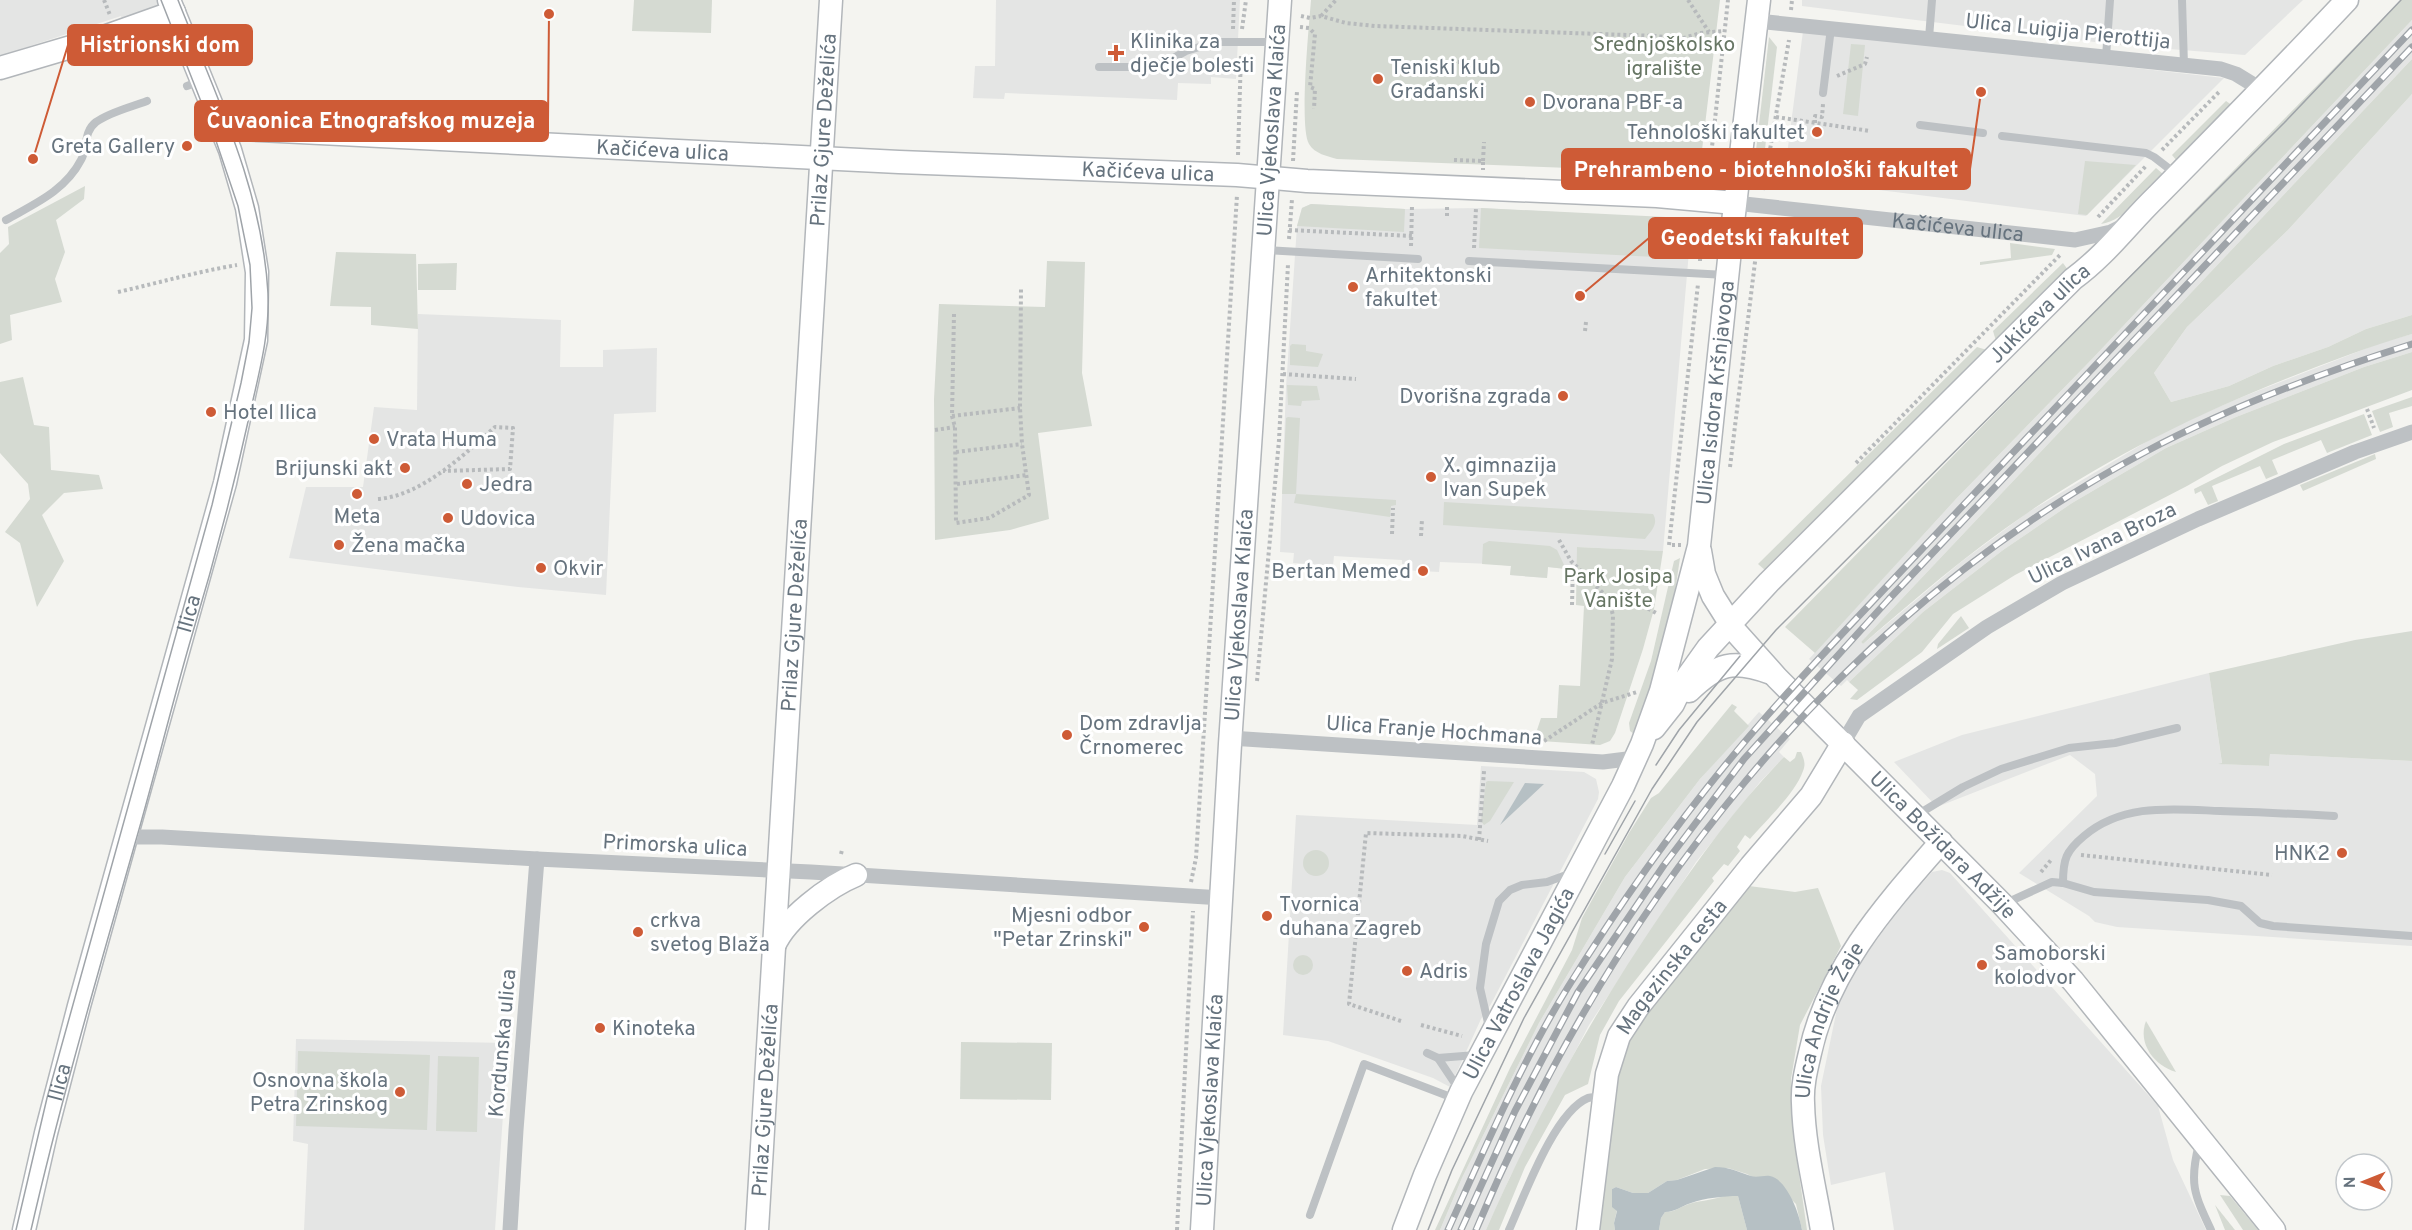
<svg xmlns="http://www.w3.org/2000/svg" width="2412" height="1230" viewBox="0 0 2412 1230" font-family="Overpass,sans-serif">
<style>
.built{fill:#e4e5e4}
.green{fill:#d5dad2}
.water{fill:#b6c0c4}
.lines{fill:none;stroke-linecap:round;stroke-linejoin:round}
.secondary-casing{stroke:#b2b6ba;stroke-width:25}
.path{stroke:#b7babc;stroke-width:4;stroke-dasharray:3 3;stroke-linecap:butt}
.lane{stroke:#bdc1c4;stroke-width:8}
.street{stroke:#bdc1c4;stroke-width:15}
.secondary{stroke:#fff;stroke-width:22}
.tram{stroke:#9fa4a9;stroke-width:1.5}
.rail-casing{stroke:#9fa4a9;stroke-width:7}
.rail{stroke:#fff;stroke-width:4.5;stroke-dasharray:14;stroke-linecap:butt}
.poi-dot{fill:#ce5b36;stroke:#fff;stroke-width:2}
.labels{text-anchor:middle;stroke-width:6;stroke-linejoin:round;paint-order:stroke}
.street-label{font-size:21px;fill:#66737e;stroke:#fff}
.poi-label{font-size:21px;fill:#66737e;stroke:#fff;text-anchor:start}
.park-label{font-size:21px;fill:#677664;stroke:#fff}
.leader{fill:none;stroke:#ce5b36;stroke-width:2}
.callout-dot{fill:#ce5b36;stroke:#fff;stroke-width:2}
.callout{fill:#ce5b36;stroke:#ce5b36;stroke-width:2}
.callout-label{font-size:22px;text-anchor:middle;font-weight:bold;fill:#fff}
</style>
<rect width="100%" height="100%" fill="#f4f4f0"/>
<g class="built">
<polygon points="0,0 158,0 160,7 123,21 121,16 0,56"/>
<polygon points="996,0 1240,0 1236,79 1211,77 1211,84 1178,83 1177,100 1005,93 1004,99 973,98 975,66 995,66"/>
<polygon points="1802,0 2303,0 2245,55 2119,45 1802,6"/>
<polygon points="2412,20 2412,59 1861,642 1863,644 1961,562 2027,513 2166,430 2237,399 2380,343 2412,334 2412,352 2364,367 2236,417 2166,448 2072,503 2003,550 1923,612 1849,682 1847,680 1841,686 1809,659 1956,499 2093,358"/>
<polygon points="1803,31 2224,78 2086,216 1784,178"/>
<polygon points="2412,94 2412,315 2366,329 2328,347 2273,366 2229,386 2171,402 2154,373 2187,327 2288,230"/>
<polygon points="1311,204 1405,209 1481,208 1681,219 1689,228 1690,240 1663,551 1577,547 1577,564 1566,569 1548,567 1547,578 1510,575 1511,566 1492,564 1440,562 1439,572 1402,570 1402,560 1334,556 1333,566 1293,563 1294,553 1280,552 1286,387 1297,226 1302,208"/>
<polygon points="418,314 561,320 560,367 603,367 603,350 657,348 656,412 614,414 606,595 518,587 289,558 306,487 363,487 374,407 417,410"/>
<polygon points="2209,673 2222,764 2269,766 2270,754 2412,761 2412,946 2117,927 2095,922 2089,916 2019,873 2097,796 2095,774 2070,755 1937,807 1894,762 1962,735"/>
<polygon points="1759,712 1790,739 1779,752 1784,757 1760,782 1696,862 1589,1025 1510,1177 1486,1230 1440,1230 1462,1178 1539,1023 1625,877 1700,779"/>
<polygon points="1481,766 1584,772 1596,779 1599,792 1598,799 1491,1004 1481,1019 1450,1087 1433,1078 1328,1041 1283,1035 1296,815 1477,825"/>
<polygon points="1942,870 1950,873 2158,1106 2173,1160 2206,1230 1894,1230 1885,1172 1831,1185 1823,1135 1821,1086 1838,1004 1853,972 1900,908 1932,872"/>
<polygon points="296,1039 508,1043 495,1230 304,1230 308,1144 293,1141"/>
</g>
<g class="green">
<polygon points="634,0 712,0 711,33 632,31"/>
<path d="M1311,0h409l-18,150 -13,18 -16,4 -336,-13c-10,-3 -22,-5 -28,-15 -10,-16 0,-119 2,-144z"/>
<polygon points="2401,0 2412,0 2412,20 2093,358 1956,499 1815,653 1785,627"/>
<polygon points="1769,37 1777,47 1763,166 1759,169 1754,168"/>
<polygon points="1851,44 1865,45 1858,116 1843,114"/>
<path d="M2412,59v35l-124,136 -101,97 -33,46 17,29 58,-16 44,-20 55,-19 38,-18 46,-14v19c-42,12 -83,28 -124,44 -92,37 -180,79 -262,136 -58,39 -111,85 -163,130l-2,-2z"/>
<polygon points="2226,101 2233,106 2177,161 2172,155"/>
<polygon points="2085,161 2136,165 2087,215 2078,214"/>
<path d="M2156,168l7,6c-17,18 -37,46 -62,50z"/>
<polygon points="85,186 84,199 56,220 65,252 55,279 62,302 10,315 12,340 0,344 0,253 9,244 8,227"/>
<polygon points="1311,204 1405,209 1404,232 1297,226 1302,208"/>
<path d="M1481,208l185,9 15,2c13,14 9,28 -6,39l-196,-10z"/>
<polygon points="2010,243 2055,249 2052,255 1980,265 1980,262 2011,258"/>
<polygon points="336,252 416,254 418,329 371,325 371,307 330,306"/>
<polygon points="1047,261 1085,262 1082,373 1092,426 1038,433 1049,519 1010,530 935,540 934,399 939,304 1045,307"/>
<polygon points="457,263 456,290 418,290 418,264"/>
<polygon points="2063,263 2068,270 1996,341 1993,331"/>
<polygon points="1292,344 1306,345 1306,351 1323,354 1318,367 1290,365 1290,346"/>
<polygon points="1977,347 1987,350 1766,571 1758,564"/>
<polygon points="2412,352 2412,390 2273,442 2222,466 2187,486 2015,575 1953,614 1922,652 1857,700 1850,699 1858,690 1849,682 1923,612 2003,550 2072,503 2166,448 2236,417 2364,367"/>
<polygon points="23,377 34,425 49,427 51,470 99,475 103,489 64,493 42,515 64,561 37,607 20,543 5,532 30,499 28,484 0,453 0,382"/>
<polygon points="1287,385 1317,386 1320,400 1302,401 1301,406 1288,405"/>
<polygon points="2412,397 2412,406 2389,413 2393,427 2380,432 2372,411"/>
<polygon points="2364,414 2372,435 2327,453 2321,440 2272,460 2278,474 2266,479 2260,466 2212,486 2218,501 2208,505 2201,491 2195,494 2194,489 2284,444"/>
<polygon points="1288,417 1300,418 1296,494 1396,500 1396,505 1391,506 1390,517 1294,503 1296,494 1282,494 1286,418"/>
<polygon points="2375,454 2376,459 2303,491 2300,485"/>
<path d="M1444,502l209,12c6,10 -2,17 -8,25l-202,-14z"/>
<polygon points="1489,541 1550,546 1557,550 1566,569 1548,567 1547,578 1510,575 1511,566 1482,564 1483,544"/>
<polygon points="1577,547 1663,551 1654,609 1643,649 1615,733 1610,741 1600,745 1526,740 1537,730 1541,718 1557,718 1559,685 1580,686 1584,606 1576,605"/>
<path d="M1680,558c-8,61 -24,119 -46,176l-4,-3 -1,-8 22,-62 23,-100z"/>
<polygon points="1961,616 1969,628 1937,649 1938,644"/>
<polygon points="2412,631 2412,761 2270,754 2269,766 2218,764 2222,763 2209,673 2355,640"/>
<polygon points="1732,704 1737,707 1734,711 1749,726 1700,779 1625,877 1539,1023 1462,1178 1440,1230 1435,1230 1510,1068 1572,950 1582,918 1629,833 1651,798 1659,793"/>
<path d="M1797,752h4c3,7 5,12 2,19 -8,23 -37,49 -53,68l-5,-4 -8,12 3,4 -12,15 -4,-2 -12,14 2,3 -95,120 -19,34 -12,49 -23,11 -40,72 -26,63h-13c49,-112 108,-218 177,-319 37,-54 75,-107 121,-154l6,5 5,-4z"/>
<polygon points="1488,781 1514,782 1490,821 1484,825 1481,821 1486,782"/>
<circle cx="1316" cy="863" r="13"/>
<polygon points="1741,885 1795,892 1818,888 1841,946 1800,1025 1791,1079 1794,1139 1807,1230 1802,1230 1796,1204 1787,1195 1747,1174 1728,1168 1705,1169 1677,1180 1667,1181 1648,1193 1633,1193 1616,1187 1612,1189 1612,1206 1617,1210 1614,1223 1615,1230 1598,1230 1620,1056 1635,1025"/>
<circle cx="1303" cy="965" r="10"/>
<path d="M2146,1021l30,51c-21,-6 -39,-28 -30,-51z"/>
<polygon points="961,1042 1052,1043 1051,1100 960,1099"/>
<polygon points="298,1051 430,1055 427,1130 296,1126"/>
<polygon points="438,1056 479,1057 477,1132 436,1131"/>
<polygon points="2220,1195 2230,1196 2258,1230 2243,1230"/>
<path d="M1724,1196h14l9,34h-88l2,-12 4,-6c8,0 12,-3 19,-6 13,-6 27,-5 40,-10z"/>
<polygon points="2215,1205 2235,1230 2225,1230"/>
</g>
<g class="water">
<polygon points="1525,783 1544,784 1500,825"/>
<path d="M1715,1167c14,0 24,5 36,9 6,2 13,-1 19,0 17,3 30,39 32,54h-55l-9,-34c-14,0 -33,2 -47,7 -10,3 -16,9 -26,9l-4,6 -2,12h-44l-1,-7 3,-12 -5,-4v-18l4,-2 17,6h15l19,-12 10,-1z"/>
</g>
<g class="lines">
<defs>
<g id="secondary">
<polyline points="0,68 98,39 174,12"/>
<path id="s2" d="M221,128l678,34 338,13 70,6 350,15 78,7"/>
<path id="s3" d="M1700,551l4,23 9,22 22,35 42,47 226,227 70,76 201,249"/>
<path d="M1689,691c29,-28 44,-32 82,-18"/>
<path id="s4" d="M1654,728l19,-24 10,-21 25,-35 61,-66 304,-303c34,-25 54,-54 84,-83 64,-65 128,-130 190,-196"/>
<path d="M774,946c12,-28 55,-60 82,-71"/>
<path id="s5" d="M24,1230l22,-97 33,-127 146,-523 31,-143 1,-68 -10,-64 -17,-58 -61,-150"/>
<path id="s6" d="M757,1230l74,-1230"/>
<path id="s7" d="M1202,1230l28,-486 50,-744"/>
<path id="s8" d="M1404,1230l21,-55 36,-83 162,-306 19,-42 19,-53 38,-145 33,-315 27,-231"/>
<path id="s9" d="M1588,1230l19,-156 12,-38 19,-29 113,-141 60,-70 32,-53"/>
<path id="s10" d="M1822,1230c-7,-42 -18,-84 -19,-127 -1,-17 3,-33 7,-50 18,-84 76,-148 131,-211"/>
</g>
</defs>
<use href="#secondary" class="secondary-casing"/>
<g class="path">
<polyline points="104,0 110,15"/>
<polyline points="1688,0 1709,32"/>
<polyline points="1791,10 1792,0"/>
<polyline points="1301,16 1310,18 1321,16 1346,23 1375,26 1656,36 1680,39 1701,33 1724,31"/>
<polyline points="1321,16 1336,0"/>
<polyline points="1300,27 1309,28 1315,34 1310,87 1315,89 1314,109"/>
<polyline points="1233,29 1234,0"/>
<polyline points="1242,29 1246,0"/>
<polyline points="1458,62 1467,62"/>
<polyline points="1837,76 1865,64 1867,57"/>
<polyline points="1776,117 1870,131"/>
<polyline points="1815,123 1815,116 1822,117 1823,104"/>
<polyline points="2162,150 2219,92"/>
<polyline points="1238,155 1241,54"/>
<polyline points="1454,160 1483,161 1483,170"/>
<polyline points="1293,161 1297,91"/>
<polyline points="1483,161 1484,142"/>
<polyline points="1706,181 1711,156 1728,0"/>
<polyline points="1763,190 1789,40"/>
<polyline points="1447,216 1447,206"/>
<polyline points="2098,217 2146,166"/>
<polyline points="1759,227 1841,239"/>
<polyline points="1289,230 1412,236"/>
<polyline points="1289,239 1292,199"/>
<polyline points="1411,246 1412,206"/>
<polyline points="1474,248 1476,208"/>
<polyline points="1700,261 1702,218"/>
<path d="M118,292c40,-9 78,-20 119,-27"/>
<polyline points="954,314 952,416 955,427 956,523 989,518 1029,495 1022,444 1020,408 1021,288"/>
<polyline points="1585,331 1586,322"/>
<polyline points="1283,374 1356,379"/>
<polyline points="2367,409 2374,428"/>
<polyline points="952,416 1020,408"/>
<polyline points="935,430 955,427"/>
<polyline points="956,452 1022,444"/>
<polyline points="1856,463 2061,254"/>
<polyline points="1730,467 1760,221"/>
<polyline points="957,484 1027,475"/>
<path d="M378,499c43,-3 86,-44 117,-72l18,1 -3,41 -67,2"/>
<polyline points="1392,534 1393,508"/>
<polyline points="1421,536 1422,519"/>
<polyline points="1559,540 1571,561 1608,598 1613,615 1612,659 1592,745"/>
<polyline points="1681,545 1669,545 1698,284"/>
<polyline points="1608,598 1634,601 1658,614"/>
<polyline points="1572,605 1573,564"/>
<polyline points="1257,681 1279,440 1288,264"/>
<polyline points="1544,741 1602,703 1637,692"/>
<polyline points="1479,840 1484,771"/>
<polyline points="841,854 842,850"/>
<polyline points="2081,855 2272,875"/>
<polyline points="2041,872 2051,860"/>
<polyline points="1191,882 1196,858 1237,195"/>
<polyline points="1401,1021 1349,1004 1366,833 1462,836 1488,841"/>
<polyline points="1421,1025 1462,1036"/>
<polyline points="1177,1230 1193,911"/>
</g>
<g class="lane">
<polyline points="2182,0 2184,65"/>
<polyline points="1929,38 1932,0"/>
<polyline points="2106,57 2110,0"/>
<polyline points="1099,67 1150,67 1168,61 1186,51 1216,42 1276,42"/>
<polyline points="187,86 200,81"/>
<polyline points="1823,93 1831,28"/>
<polyline points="1920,125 1983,133"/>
<polyline points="2002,136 2146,153 2154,157 2176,174"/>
<path d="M6,220c28,-16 59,-29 75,-60 7,-12 2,-28 15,-38 14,-10 35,-15 51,-21"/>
<polyline points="1265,250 1418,259"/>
<polyline points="1469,261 1726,275"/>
<polyline points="1917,815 1963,787 2001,769 2069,748 2115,743 2177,728"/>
<path d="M2063,883c0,-24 3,-32 21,-47 39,-33 88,-27 136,-25 38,1 76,3 114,5"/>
<polyline points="2004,904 2052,882 2063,883 2094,892 2208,900 2241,906 2260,923 2273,926 2412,936"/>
<polyline points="1489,1027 1480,988 1486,944 1499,901 1510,890 1522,885 1547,882 1569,874"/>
<polyline points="1427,1053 1438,1058"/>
<polyline points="1458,1088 1438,1058 1476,1055"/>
<path d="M2199,1144c-10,39 -5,50 12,86"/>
<polyline points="1310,1215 1364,1064 1456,1099"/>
<path d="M1509,1230c15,-33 45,-118 79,-132 4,-1 10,-1 14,-2"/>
</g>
<g class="street">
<polyline points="1757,21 2221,69 2236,74 2262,90"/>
<path id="s1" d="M1735,203l340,37 36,-8 14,-7"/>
<polyline points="1230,738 1603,762 1635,758"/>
<polyline points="1843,743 1859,716 1987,627 2062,583 2198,519 2355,452 2412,432"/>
<polyline points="127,837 162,837 537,859 811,872 1222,898"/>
<polyline points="510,1230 516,1130 537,859"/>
</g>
<use href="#secondary" class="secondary"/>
<g class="tram">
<polyline points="1656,765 1679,730 1740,656"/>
<polyline points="1605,854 1635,801"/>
<polyline points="16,1230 47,1098 212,505 241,383 249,342 252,308 250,265 238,206 213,132 161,0"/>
<path d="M31,1230c30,-131 68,-260 105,-390 19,-66 35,-132 54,-198 23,-76 43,-152 60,-229 9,-40 20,-80 18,-120 -6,-105 -52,-197 -90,-293"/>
<polyline points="1428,1230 1452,1170 1524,1018 1652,789 1697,722 1776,630 2284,123 2401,0"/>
</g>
<defs>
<g id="rail">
<path d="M1448,1230c37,-82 73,-167 120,-243 59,-95 125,-187 198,-270 29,-33 59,-65 89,-97l557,-590"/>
<polyline points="1461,1230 1515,1111 1578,992 1664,865 1744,759 1889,599 2412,47"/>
<path d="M1476,1230c134,-320 358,-613 669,-778 85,-45 175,-79 267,-108"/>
</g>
</defs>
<use href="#rail" class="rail-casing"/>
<use href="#rail" class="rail"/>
</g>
<g class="poi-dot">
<path d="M1113 44h6v6h6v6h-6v6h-6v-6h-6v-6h6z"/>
<circle cx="1378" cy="79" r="6"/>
<circle cx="1530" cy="102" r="6"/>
<circle cx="1817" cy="132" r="6"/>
<circle cx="187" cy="146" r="6"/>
<circle cx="1353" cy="287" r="6"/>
<circle cx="1563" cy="396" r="6"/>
<circle cx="211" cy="412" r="6"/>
<circle cx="374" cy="439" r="6"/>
<circle cx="405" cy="468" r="6"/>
<circle cx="1431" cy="477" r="6"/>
<circle cx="467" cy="484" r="6"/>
<circle cx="357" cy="494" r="6"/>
<circle cx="448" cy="518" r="6"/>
<circle cx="339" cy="545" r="6"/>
<circle cx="541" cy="568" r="6"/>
<circle cx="1423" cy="571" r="6"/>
<circle cx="1067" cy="735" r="6"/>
<circle cx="2342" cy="853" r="6"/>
<circle cx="1267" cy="916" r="6"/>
<circle cx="1144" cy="927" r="6"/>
<circle cx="638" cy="932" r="6"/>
<circle cx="1982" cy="965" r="6"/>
<circle cx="1407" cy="971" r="6"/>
<circle cx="600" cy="1028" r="6"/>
<circle cx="400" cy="1092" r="6"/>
</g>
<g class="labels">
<g class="street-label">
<text transform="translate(2068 31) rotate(6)" y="7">Ulica Luigija Pierottija</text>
<text dy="7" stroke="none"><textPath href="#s6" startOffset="1102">Prilaz Gjure Deželića</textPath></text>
<text dy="7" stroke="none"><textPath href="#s7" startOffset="1102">Ulica Vjekoslava Klaića</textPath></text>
<text dy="7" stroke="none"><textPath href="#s2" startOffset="442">Kačićeva ulica</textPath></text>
<text dy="7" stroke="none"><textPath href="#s2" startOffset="928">Kačićeva ulica</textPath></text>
<text dy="7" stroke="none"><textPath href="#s1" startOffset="224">Kačićeva ulica</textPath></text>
<text dy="7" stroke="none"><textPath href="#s4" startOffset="568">Jukićeva ulica</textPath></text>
<text dy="7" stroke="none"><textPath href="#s8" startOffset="902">Ulica Isidora Kršnjavoga</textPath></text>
<text transform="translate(2102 543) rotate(-26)" y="7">Ulica Ivana Broza</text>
<text dy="7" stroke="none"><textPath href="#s5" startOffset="638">Ilica</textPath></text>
<text dy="7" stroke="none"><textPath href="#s6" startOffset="616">Prilaz Gjure Deželića</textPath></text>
<text dy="7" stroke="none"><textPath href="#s7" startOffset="616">Ulica Vjekoslava Klaića</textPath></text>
<text transform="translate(1434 730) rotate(4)" y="7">Ulica Franje Hochmana</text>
<text transform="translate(675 845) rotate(3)" y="7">Primorska ulica</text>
<text dy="7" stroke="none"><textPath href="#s3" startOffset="387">Ulica Božidara Adžije</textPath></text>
<text dy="7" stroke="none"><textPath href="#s9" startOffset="284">Magazinska cesta</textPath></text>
<text dy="7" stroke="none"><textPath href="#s8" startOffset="272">Ulica Vatroslava Jagića</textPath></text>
<text dy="7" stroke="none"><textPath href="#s10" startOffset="216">Ulica Andrije Žaje</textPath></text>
<text transform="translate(502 1043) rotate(-85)" y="7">Kordunska ulica</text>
<text dy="7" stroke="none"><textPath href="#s5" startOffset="152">Ilica</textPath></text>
<text dy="7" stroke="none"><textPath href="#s6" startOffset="130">Prilaz Gjure Deželića</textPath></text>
<text dy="7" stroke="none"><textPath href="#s7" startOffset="130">Ulica Vjekoslava Klaića</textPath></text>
</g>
<g class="poi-label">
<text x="1130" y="48">Klinika za<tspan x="1130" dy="24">dječje bolesti</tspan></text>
<text x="1390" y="74">Teniski klub<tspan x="1390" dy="24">Građanski</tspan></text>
<text x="1542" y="109">Dvorana PBF-a</text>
<text x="1805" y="139" text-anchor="end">Tehnološki fakultet</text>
<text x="175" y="153" text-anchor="end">Greta Gallery</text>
<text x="1365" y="282">Arhitektonski<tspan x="1365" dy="24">fakultet</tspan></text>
<text x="1551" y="403" text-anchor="end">Dvorišna zgrada</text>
<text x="223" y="419">Hotel Ilica</text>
<text x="386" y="446">Vrata Huma</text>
<text x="1443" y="472">X. gimnazija<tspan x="1443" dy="24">Ivan Supek</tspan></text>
<text x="393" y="475" text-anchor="end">Brijunski akt</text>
<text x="479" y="491">Jedra</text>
<text x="357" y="523" text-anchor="middle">Meta</text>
<text x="460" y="525">Udovica</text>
<text x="351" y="552">Žena mačka</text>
<text x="553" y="575">Okvir</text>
<text x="1411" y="578" text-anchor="end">Bertan Memed</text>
<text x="1079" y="730">Dom zdravlja<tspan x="1079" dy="24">Črnomerec</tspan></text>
<text x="2330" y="860" text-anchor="end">HNK2</text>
<text x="1279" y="911">Tvornica<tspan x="1279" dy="24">duhana Zagreb</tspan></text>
<text x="1132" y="922" text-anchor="end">Mjesni odbor<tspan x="1132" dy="24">"Petar Zrinski"</tspan></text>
<text x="650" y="927">crkva<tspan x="650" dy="24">svetog Blaža</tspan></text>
<text x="1994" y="960">Samoborski<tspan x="1994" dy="24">kolodvor</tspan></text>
<text x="1419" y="978">Adris</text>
<text x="612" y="1035">Kinoteka</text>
<text x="388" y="1087" text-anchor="end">Osnovna škola<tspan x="388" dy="24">Petra Zrinskog</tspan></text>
</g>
<g class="park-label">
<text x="1664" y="51">Srednjoškolsko<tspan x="1664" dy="24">igralište</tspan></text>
<text x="1618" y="583">Park Josipa<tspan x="1618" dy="24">Vanište</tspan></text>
</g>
</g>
<path class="leader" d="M33 159L68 45M549 14L548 121M1981 92L1970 169M1580 296L1649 238"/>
<g class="callout-dot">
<circle cx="33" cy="159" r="6"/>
<circle cx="549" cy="14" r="6"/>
<circle cx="1981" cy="92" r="6"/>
<circle cx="1580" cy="296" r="6"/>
</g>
<g class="callout">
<rect x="68" y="25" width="184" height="40" rx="6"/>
<rect x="195" y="101" width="353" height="40" rx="6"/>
<rect x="1562" y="149" width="408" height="40" rx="6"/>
<rect x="1649" y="218" width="213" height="40" rx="6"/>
</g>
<g class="callout-label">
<text x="160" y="52">Histrionski dom</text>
<text x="371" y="128">Čuvaonica Etnografskog muzeja</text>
<text x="1766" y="177">Prehrambeno - biotehnološki fakultet</text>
<text x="1755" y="245">Geodetski fakultet</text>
</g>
<g transform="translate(2364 1182) rotate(269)"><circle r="28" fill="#ffffff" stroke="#c2c7cb" stroke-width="1.5"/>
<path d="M0-4.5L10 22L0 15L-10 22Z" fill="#ce5b36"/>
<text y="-9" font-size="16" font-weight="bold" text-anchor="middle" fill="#66737e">N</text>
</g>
</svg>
